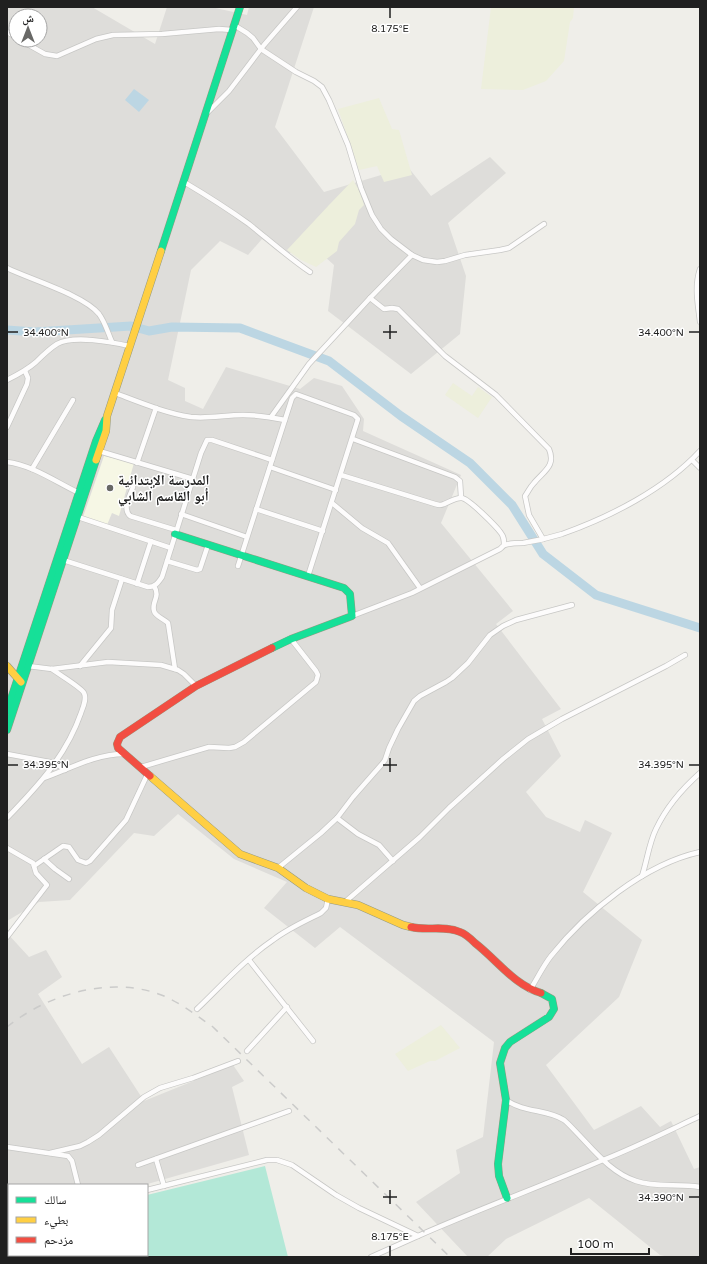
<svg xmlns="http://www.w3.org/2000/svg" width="707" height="1264" viewBox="0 0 707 1264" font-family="'Varela Round','Noto Naskh Arabic',sans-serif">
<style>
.residential{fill:#deddda;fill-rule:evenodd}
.education{fill:#f6f7e5}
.farmland{fill:#edefdc}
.pitch{fill:#b3e8d7}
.water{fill:#bcd6e3}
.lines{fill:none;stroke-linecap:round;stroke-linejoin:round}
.river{stroke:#bcd6e3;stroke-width:9}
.street-casing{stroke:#c7c7c5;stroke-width:6}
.fast-casing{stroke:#959a80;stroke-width:8}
.slow-casing{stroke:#959a80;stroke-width:8}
.jam-casing{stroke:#959a80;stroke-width:8}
.street{stroke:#fdfcfc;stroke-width:4.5}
.fast{stroke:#16e098;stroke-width:7}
.slow{stroke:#ffcf43;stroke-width:7}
.jam{stroke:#f24e42;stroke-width:7}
.rail{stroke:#cbcbca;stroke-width:1.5;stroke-dasharray:8 8;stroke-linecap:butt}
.ticks{fill:none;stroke:#202020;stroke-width:1.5}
.poi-dot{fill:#686866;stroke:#fff;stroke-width:1.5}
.labels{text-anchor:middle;stroke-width:3;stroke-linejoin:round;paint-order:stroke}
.poi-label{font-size:14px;font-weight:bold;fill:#202020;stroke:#fff;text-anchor:start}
.ticks-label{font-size:10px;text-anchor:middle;fill:#202020;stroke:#fff;stroke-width:3;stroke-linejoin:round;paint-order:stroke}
</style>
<rect width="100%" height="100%" fill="#efeee9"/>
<g class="residential">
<path d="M7,7h85l63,37 12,-37h44l36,8 2,-8h65l-39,120 49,65 84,-25 23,29 59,-39 16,16 -58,50 18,53 -6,58 -49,40 -83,-63 6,-46 -29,-26 -17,16 -26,-16 -14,16 -28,-14 -29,29 -23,110 17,8v13l18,8 23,-42 74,22 14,-11 28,8 22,33 -1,12 98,44 -20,48 72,88 -17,13 65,85 -19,10 19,37 -35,36 20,25 34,15 5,-12 27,13 -29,59 59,48 -23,57 -73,68 48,65 47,-24 19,21 11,-6 23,48 6,-2v90h-31l-9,-2 -71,-57 -83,41 -19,18h-19l-52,-55 44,-29 -4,-23 27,-13 11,-95 -154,-115 -25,21 -51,-40 23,-26 -53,-23 -56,-45 -24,22 -20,-3 -64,67 -31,2 -32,19zM16,16h24v24h-24z"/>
<polygon points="7,933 29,957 46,950 62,977 38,994 82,1064 109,1047 144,1101 233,1065 244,1081 232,1087 249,1155 144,1185 9,1185 9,1221 7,1222"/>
</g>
<g class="education">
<polygon points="104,456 134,463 119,516 112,513 107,525 83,517"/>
<polygon points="9,1227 9,1255 92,1255 93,1257 7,1257 7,1228"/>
</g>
<g class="farmland">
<polygon points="491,7 574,7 573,18 570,22 564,61 546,81 523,90 481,89"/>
<polygon points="379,98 392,129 399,130 412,175 384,182 377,166 359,170 338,109"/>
<polygon points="353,180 360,192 364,205 359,210 355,224 339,242 337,251 316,267 301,260 287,250 329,205"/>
<polygon points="453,383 472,396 478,387 492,397 478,418 445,395"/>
<polygon points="441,1025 460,1048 435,1061 430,1061 408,1071 395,1054"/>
</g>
<polygon class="pitch" points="265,1166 288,1257 119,1257 119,1255 147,1255 147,1195"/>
<polygon class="water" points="134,89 149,100 139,112 125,100"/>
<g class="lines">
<polyline class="river" points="7,330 35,332 131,326 149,331 172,327 240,328 329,361 401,416 470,463 512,505 543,554 596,595 700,628"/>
<defs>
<g id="street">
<polyline points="234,25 247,33 253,38 261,49 296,72 314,81 322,87 329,100 348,145 361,188 372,215 381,229 391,239 412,255 423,260 437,262 445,261 465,255 500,250 509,248 544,224"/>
<polyline points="7,32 16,37"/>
<polyline points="20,40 45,54 57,56 96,39 113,35 162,34 219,29 232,30"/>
<polyline points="208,112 229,91 264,45 297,7"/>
<path d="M184,182c22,13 44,27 65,42 20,16 39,33 61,48"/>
<path d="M412,255l-42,43 14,11 8,-1 6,1 47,47 51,39 53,54c7,17 -5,22 -15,34 -4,4 -6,9 -9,13l4,19 14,24"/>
<path d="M7,268c22,11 77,27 92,46 6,8 9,19 13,28"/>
<path d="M700,269c-6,18 -2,35 0,53"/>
<path d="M7,380c10,-5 20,-10 29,-18 6,-6 13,-13 21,-18 16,-9 55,-2 72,2"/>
<path d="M115,393c24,9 50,20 76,24 17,2 34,-2 52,-2 14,0 28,2 42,5"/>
<polyline points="271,417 309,364 370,298"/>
<polyline points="7,427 27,384 28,378 25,371"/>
<polyline points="353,439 455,477 460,481 461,497"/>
<polyline points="99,451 193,479"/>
<polyline points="692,460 700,468"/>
<path d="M7,462c25,3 49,20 72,31"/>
<polyline points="137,463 156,408"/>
<polyline points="270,467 336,490"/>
<polyline points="32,469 73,400"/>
<path d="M341,475l94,29c3,1 7,1 9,0 6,-2 12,-7 18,-6 7,1 34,28 39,35 3,4 3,7 3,12"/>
<path d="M133,487c-3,9 -11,21 -3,29l46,14"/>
<polyline points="332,503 362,528 388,543 420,588"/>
<polyline points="256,509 323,531"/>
<polyline points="181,514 247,537"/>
<polyline points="78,517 171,548"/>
<path d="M63,560l85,27c7,0 10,-4 14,-10l39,-124 6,-13h5l60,20"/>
<polyline points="167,561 197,570 200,569 208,545"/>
<polyline points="238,566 292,398 296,394 354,415 358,419 308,576"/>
<polyline points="137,584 151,541"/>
<path d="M154,586c7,11 -3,16 0,25 1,5 10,8 14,12l7,46"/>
<path d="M352,616l60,-23 88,-44c1,-1 4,-4 5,-4 5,-2 13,-2 18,-2 13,-2 26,-5 39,-9 48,-17 103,-45 138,-83"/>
<polyline points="28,666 52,669 108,662 161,665 178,670 184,674 196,686"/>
<polyline points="80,666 111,628 112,610 122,579"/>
<polyline points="7,754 55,763 65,770"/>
<polyline points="141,767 209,747 229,748 235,747 244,742 316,682 318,675 316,671 291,639"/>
<path d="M44,778c25,-9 52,-24 80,-24"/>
<path d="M7,818c31,-32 59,-62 74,-105 2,-6 6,-14 3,-20 -3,-6 -26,-19 -32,-24"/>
<polyline points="337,818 358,834 379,845 393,861"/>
<polyline points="7,848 33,863 36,873 47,885 7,937"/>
<polyline points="44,859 55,869 69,879"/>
<polyline points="34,866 63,846 69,847 78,860 86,863 90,861 126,820 148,773"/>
<polyline points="278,868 321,833 337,818 353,797 382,764 385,760 389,748 398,729 414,701 420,696 446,682 452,678 468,663 490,635 503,626 516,620 572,605"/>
<path d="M642,876c5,-15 7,-33 14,-47 10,-21 27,-41 44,-56"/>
<polyline points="345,902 420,837 449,808 503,759 528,739 562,719 666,666 685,655"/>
<polyline points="249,960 313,1041"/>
<path d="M530,990c7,-11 13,-24 21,-34 35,-44 94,-92 149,-104"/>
<path d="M197,1009c25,-24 48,-50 76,-69 14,-11 32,-19 48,-27l5,-5 2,-9"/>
<polyline points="247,1051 287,1007"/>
<path d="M506,1100c19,13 41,9 58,20 5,4 10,10 15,15 17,18 33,38 57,46 20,7 43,2 64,6"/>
<polyline points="7,1147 68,1156 72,1161 78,1185"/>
<polyline points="50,1153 80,1146 88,1142 99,1135 144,1097 160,1088 193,1078 238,1061"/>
<polyline points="156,1159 164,1186"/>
<polyline points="138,1165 289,1111"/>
<path d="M147,1190l120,-30h10l15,5 44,30 23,13 59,28c61,-27 124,-50 185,-76 33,-13 65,-29 97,-44"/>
<polyline points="7,1225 9,1225"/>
<polyline points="371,1257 418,1236"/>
</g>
<g id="fast">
<polyline points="161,251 240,7"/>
<polyline points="175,534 344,588 350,594 352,616 291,639 272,648"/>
<polyline points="7,711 96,441 105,420"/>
<polyline points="7,730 96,460"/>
<polyline points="507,1198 499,1176 498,1164 506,1100 500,1063 505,1048 510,1042 549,1017 554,1009 552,999 541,993"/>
</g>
<g id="slow">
<polyline points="96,460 106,431 107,416 161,251"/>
<polyline points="7,666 21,682"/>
<polyline points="150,776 240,854 278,868 306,888 328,899 358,905 403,925 411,927"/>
</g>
<g id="jam">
<polyline points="150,776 118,748 117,744 120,737 196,686 272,648"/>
<path d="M411,927c16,4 34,-2 49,5 6,2 11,7 15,11 22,17 39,42 66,50"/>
</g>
</defs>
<use href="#street" class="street-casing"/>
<use href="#fast" class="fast-casing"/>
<use href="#slow" class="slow-casing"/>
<use href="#jam" class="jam-casing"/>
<use href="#street" class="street"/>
<use href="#fast" class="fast"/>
<use href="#slow" class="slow"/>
<use href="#jam" class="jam"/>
<path class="rail" d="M7,1027c42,-34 106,-52 157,-31 18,8 33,20 49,31l237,230"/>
</g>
<path class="ticks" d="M390,8v10M390,325v14M8,332h10M383,332h14M689,332h10M390,758v14M8,765h10M383,765h14M689,765h10M390,1190v14M383,1197h14M689,1197h10M390,1246v10"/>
<circle class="poi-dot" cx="110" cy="488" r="4"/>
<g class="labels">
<g class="poi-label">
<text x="118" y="485">المدرسة الإبتدائية<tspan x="118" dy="16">أبو القاسم الشابي</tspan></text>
</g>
</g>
<g class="ticks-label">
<text x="390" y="32">8.175°E</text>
<text x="46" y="336">34.400°N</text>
<text x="661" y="336">34.400°N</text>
<text x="46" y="768">34.395°N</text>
<text x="661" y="768">34.395°N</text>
<text x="661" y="1201">34.390°N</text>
<text x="390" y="1240">8.175°E</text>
</g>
<rect width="707" height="1264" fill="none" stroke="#202020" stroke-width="16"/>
<rect x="8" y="1184" width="140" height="72" fill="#ffffff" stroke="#a6a6a6"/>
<rect x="16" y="1197" width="20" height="6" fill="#16e098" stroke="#a6a6a6"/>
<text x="44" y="1204" font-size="12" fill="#202020">سالك</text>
<rect x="16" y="1217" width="20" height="6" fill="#ffcf43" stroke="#a6a6a6"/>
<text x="44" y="1224" font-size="12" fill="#202020">بطيء</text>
<rect x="16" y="1237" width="20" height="6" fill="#f24e42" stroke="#a6a6a6"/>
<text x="44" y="1244" font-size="12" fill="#202020">مزدحم</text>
<g transform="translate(28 28)"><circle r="19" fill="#ffffff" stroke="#a6a6a6"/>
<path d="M0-3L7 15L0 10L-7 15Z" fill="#686866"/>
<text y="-6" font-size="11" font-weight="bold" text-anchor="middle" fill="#202020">ش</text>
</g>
<path d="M571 1248v6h78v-6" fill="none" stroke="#202020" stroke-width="2"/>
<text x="577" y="1248" font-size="12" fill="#202020" stroke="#ffffff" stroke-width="3" paint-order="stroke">100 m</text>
</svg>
